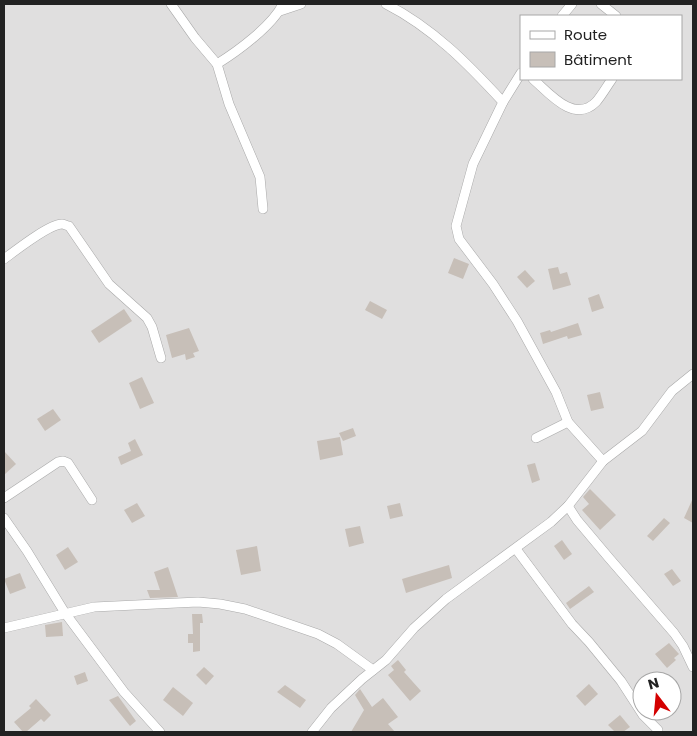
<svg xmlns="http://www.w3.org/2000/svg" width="697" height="736" viewBox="0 0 697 736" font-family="Poppins,sans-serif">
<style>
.residential{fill:#e0dfdf;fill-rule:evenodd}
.building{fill:#c7bfb8}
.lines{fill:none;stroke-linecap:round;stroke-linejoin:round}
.street-casing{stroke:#a9a9a9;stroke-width:10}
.street{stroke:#fff;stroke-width:9}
</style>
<rect width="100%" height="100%" fill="#f2efe9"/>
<path class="residential" d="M4,4h689v728h-689zM521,16h160v63h-160zM642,681h30v30h-30z"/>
<g class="building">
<polygon points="454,258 469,264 463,279 448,273"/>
<polygon points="558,267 560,274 567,272 571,285 553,290 548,269"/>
<polygon points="525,270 535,281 527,288 517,277"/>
<polygon points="599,294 604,308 592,312 588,298"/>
<polygon points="370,301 387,310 382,319 365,310"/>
<polygon points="124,309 132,321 99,343 91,331"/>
<polygon points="578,323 582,335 568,339 567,336 543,344 540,333 550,330 551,332"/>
<polygon points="189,328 199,351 193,353 195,357 186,360 185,354 172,358 166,335"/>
<polygon points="142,377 154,403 140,409 129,383"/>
<polygon points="600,392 604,408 591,411 587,395"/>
<polygon points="53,409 61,420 45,431 37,419"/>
<polygon points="353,428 356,436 343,441 339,433"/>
<polygon points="340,437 343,455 320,460 317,441"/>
<polygon points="135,439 143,455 121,465 118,457 131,451 128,443"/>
<polygon points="4,451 16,464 4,475"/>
<polygon points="535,463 540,480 532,483 527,465"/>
<polygon points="590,489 616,515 600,530 582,510 589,504 583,497"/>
<polygon points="693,498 693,523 684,518"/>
<polygon points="137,503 145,516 132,523 124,510"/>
<polygon points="400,503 403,516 390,519 387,506"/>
<polygon points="664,518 670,523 653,541 647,536"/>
<polygon points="360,526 364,543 349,547 345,529"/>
<polygon points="562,540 572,554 564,560 554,546"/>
<polygon points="257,546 261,571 241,575 236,550"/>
<polygon points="68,547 78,562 65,570 56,555"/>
<polygon points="449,565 452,578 406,593 402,579"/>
<polygon points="168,567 178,597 150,598 147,590 160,590 154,572"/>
<polygon points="672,569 681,581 673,586 664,574"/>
<polygon points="20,573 26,588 10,594 4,579"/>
<polygon points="589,586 594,592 570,609 566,603"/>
<polygon points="192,614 202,614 203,623 200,623 200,651 193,652 193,643 188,643 188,634 193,634"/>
<polygon points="62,622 63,636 46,637 45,625"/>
<polygon points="669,643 679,654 674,658 676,660 667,668 655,654"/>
<polygon points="398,660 406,670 404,672 421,691 410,701 388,675 394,670 391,666"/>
<polygon points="204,667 214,676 206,685 196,675"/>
<polygon points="85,672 88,681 77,685 74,676"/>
<polygon points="589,684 598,694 585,706 576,696"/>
<polygon points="285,685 306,700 300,708 277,692"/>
<polygon points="173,687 193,703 183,716 163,700"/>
<polygon points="360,689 372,707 383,698 398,717 388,724 395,732 351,732 364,710 355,695"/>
<polygon points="118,696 136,721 130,726 109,700"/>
<polygon points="36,699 51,715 44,722 41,719 26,732 23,732 14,722 31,708 29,706"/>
<polygon points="620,715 630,727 623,732 615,732 608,725"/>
</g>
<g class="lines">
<defs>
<g id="street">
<polyline points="171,4 195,38 217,64 229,104 260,177 263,209"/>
<path d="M386,4c47,24 82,60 117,98"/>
<polyline points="601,4 616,16"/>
<polyline points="280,11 301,4"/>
<polyline points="562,16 572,4"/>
<path d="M217,64c21,-13 55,-38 66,-60"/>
<polyline points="521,73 503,102 473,164 456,226 459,239 493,284 517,321 556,392 568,422 603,461"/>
<path d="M533,79c16,14 41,45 63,23 6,-7 11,-16 16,-23"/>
<path d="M4,259c11,-8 45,-35 58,-35 1,0 6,2 7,2l40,58 38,34 5,9 9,31"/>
<polyline points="536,438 568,422"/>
<polyline points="4,498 58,462 63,461 68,463 92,500"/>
<polyline points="568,506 577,520 609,558 674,633 683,646 693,667"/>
<polyline points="4,518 27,551 65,613 124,692 160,732"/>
<polyline points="516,549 572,624 589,642 621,681 643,715 658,730"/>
<polyline points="4,628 94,607 198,602 220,604 245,609 318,634 337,644 373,670"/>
<polyline points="312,732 331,708 362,679 386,660 414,628 446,599 551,522 568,506 603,461 642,431 672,391 693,374"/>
</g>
</defs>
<use href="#street" class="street-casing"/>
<use href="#street" class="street"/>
</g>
<rect width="697" height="736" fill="none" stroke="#222222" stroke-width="10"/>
<rect x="520" y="15" width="162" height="65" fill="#ffffff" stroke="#a7a7a7"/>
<rect x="530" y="31" width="25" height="8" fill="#ffffff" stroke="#a7a7a7"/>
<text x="564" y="40" font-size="15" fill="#222222">Route</text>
<rect x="530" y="52" width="25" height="15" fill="#c7bfb8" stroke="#a7a7a7"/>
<text x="564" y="65" font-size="15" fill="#222222">Bâtiment</text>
<g transform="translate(657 696) rotate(344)"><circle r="24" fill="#ffffff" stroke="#a7a7a7"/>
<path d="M0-4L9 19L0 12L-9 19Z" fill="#d40000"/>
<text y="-8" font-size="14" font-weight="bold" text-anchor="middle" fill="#222222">N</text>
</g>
</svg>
